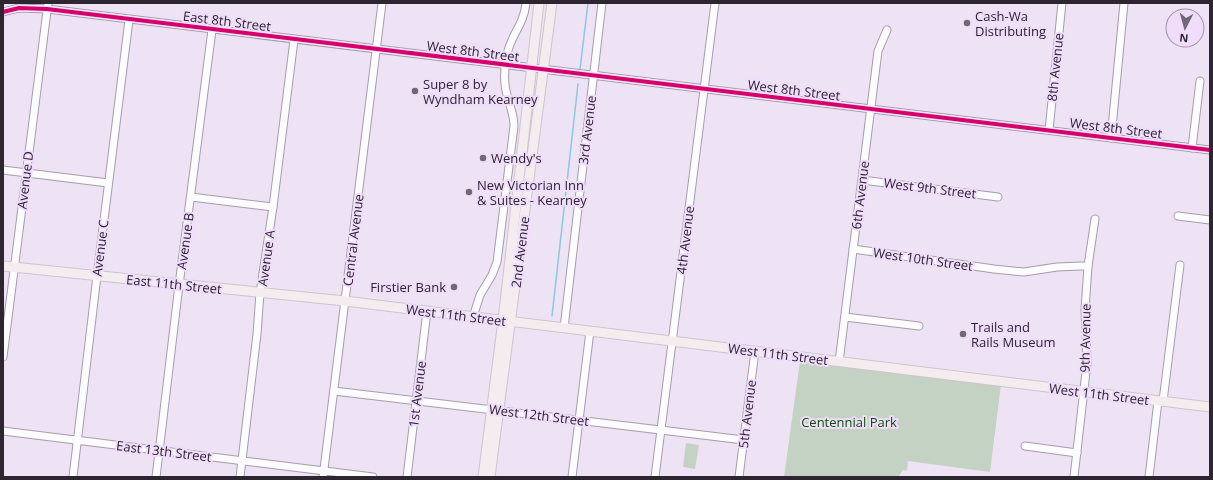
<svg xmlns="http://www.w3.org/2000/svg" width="1213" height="480" viewBox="0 0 1213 480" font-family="'Open Sans',sans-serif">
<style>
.green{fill:#c4d2c4}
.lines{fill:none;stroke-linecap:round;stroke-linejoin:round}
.stream{stroke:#89c8df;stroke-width:1.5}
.minor-casing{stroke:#a59daa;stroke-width:9}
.major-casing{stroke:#cbc5ce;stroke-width:11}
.minor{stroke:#fcfbfd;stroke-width:7}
.major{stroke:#f4ecee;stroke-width:9}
.cycleway-casing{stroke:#f0dcfb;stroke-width:6}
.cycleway{stroke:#d6006c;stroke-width:4}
.poi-dot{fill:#716875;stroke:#f0dcfb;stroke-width:1.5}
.labels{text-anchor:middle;stroke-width:4;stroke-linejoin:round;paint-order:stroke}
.poi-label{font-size:13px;fill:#2d2530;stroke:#f0dcfb;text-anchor:start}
.street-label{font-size:13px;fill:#2d2530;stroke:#f0dcfb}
.park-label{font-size:13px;fill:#055101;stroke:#f0dcfb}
</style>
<rect width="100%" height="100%" fill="#eee3f4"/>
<g class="green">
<polygon points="800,361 1001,385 990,472 908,461 907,471 903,470 898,477 784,477"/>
<polygon points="686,443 699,445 695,469 683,467"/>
</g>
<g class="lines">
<g class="stream">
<polyline points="580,69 588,3"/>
<polyline points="552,316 578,84"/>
</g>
<defs>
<g id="minor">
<polyline points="3,12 19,8 47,9 1210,150"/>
<polyline points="1049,130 1062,3"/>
<polyline points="1111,138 1124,3"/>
<polyline points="1192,148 1200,81"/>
<polyline points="3,170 108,183"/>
<polyline points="862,180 998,197"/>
<polyline points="191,197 273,207"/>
<polyline points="1178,216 1210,220"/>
<polyline points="853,249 994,269 1024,272 1057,267 1081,266 1088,266"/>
<path d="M473,317l7,-22 12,-20 5,-13 17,-136c0,-16 -8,-27 -9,-42 -1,-9 0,-20 2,-29 3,-19 17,-30 19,-52"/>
<polyline points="845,317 919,326"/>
<polyline points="564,328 602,3"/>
<polyline points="3,357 48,3"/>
<polyline points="839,362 878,51 887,30"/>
<polyline points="334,391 744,440"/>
<polyline points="1163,401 1180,265"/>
<polyline points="3,431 373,477"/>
<polyline points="1025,446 1077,453"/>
<polyline points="73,477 97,276 129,20"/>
<polyline points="156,477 179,285 212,30"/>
<polyline points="240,477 257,334 260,293 273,207 294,40"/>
<polyline points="323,477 382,3"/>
<polyline points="407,477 427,311"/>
<polyline points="572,477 590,331"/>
<polyline points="655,477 715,3"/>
<polyline points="739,477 755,351"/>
<polyline points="1074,477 1087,363 1085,310 1088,266 1095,219"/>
<polyline points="1149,477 1158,401"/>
</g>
<g id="major">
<polyline points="3,266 345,301 1210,407"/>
<polyline points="483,477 503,320 539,3"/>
<polyline points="490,477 552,3"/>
</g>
</defs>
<use href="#minor" class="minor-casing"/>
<use href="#major" class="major-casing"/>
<use href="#minor" class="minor"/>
<use href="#major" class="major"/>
<defs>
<polyline id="cycleway" points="3,12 19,8 47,9 1210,150"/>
</defs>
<use href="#cycleway" class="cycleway-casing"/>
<use href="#cycleway" class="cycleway"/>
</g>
<g class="poi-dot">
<circle cx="967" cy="23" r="4"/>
<circle cx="415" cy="91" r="4"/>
<circle cx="483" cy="158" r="4"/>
<circle cx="469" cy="192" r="4"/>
<circle cx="454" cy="287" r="4"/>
<circle cx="963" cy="334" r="4"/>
</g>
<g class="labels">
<g class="poi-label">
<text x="975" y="21">Cash-Wa<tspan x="975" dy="15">Distributing</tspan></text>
<text x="423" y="89">Super 8 by<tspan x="423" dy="15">Wyndham Kearney</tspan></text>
<text x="491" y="163">Wendy's</text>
<text x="477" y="190">New Victorian Inn<tspan x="477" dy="15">&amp; Suites - Kearney</tspan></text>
<text x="446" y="292" text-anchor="end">Firstier Bank</text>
<text x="971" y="332">Trails and<tspan x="971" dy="15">Rails Museum</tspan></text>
</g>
<g class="street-label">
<text transform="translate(227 21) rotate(7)" y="5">East 8th Street</text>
<text transform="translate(473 51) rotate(7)" y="5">West 8th Street</text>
<text transform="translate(1055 67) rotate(-84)" y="5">8th Avenue</text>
<text transform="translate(794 90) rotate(7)" y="5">West 8th Street</text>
<text transform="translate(1116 128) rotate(7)" y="5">West 8th Street</text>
<text transform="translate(587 130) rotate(-83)" y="5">3rd Avenue</text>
<text transform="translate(25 180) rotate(-83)" y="5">Avenue D</text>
<text transform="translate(930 188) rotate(7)" y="5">West 9th Street</text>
<text transform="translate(860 195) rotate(-83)" y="5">6th Avenue</text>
<text transform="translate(353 240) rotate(-83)" y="5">Central Avenue</text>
<text transform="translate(685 240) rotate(-83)" y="5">4th Avenue</text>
<text transform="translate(185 241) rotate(-82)" y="5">Avenue B</text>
<text transform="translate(100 248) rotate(-83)" y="5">Avenue C</text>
<text transform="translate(520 252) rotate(-83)" y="5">2nd Avenue</text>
<text transform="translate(266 258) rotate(-82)" y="5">Avenue A</text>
<text transform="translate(923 259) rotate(8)" y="5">West 10th Street</text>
<text transform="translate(174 284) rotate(6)" y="5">East 11th Street</text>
<text transform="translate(456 315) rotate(7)" y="5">West 11th Street</text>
<text transform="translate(1085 338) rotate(-89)" y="5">9th Avenue</text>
<text transform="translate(778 354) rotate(7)" y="5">West 11th Street</text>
<text transform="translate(417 394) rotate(-83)" y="5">1st Avenue</text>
<text transform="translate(1099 394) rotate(7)" y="5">West 11th Street</text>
<text transform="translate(747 414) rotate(-83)" y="5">5th Avenue</text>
<text transform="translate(539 415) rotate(7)" y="5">West 12th Street</text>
<text transform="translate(164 451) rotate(7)" y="5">East 13th Street</text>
</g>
<g class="park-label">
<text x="849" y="427">Centennial Park</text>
</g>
</g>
<rect width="1213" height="480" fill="none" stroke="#2d2530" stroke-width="8"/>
<g transform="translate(1185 28) rotate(186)"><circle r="19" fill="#f0dcfb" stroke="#a293aa"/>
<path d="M0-3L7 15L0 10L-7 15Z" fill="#716875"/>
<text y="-6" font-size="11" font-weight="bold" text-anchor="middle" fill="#2d2530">N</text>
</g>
</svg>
